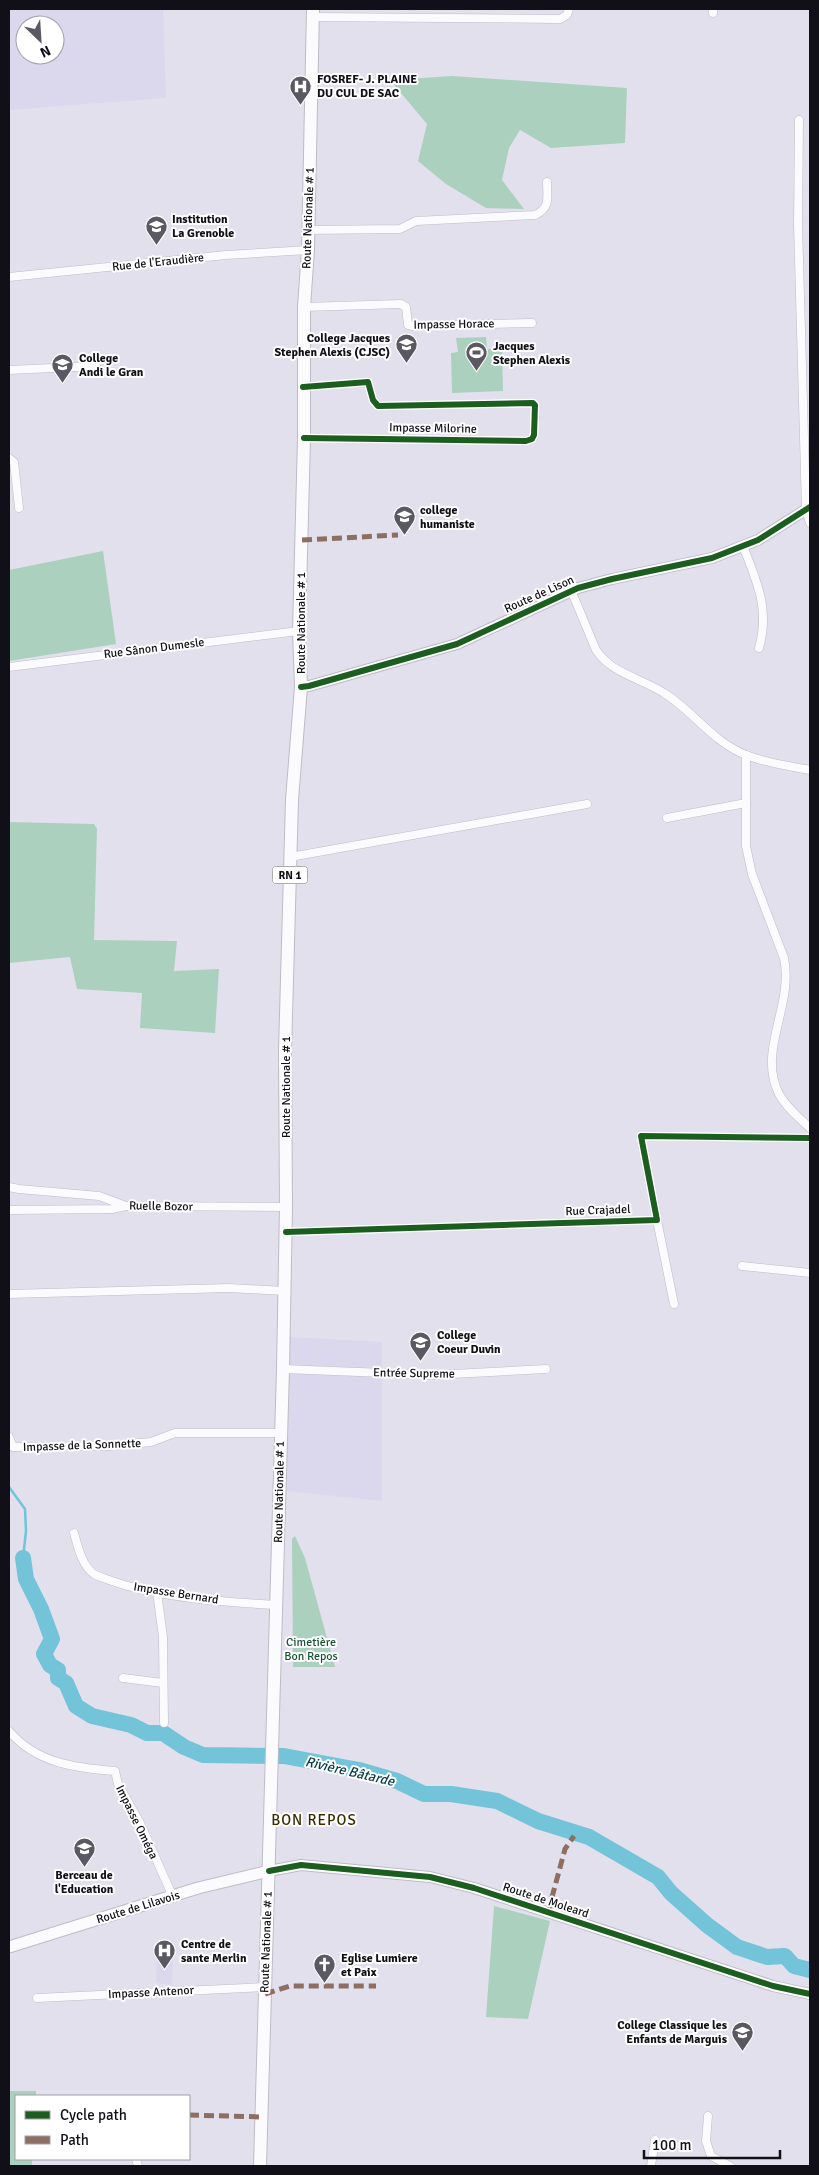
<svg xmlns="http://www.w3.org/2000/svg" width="819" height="2175" viewBox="0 0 819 2175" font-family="Signika,sans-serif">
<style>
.built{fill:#dbd8ee;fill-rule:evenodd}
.green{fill:#acd0be}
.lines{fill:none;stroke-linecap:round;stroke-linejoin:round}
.stream{stroke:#73c3d9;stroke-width:2.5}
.river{stroke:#73c3d9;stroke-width:16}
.minor-casing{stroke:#bdbcc6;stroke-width:9}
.tertiary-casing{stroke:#bdbcc6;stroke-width:12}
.secondary-casing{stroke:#bdbcc6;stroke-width:13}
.primary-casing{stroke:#bdbcc6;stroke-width:14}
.minor{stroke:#fbfafc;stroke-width:8}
.tertiary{stroke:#fbfafc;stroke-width:10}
.secondary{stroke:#fbfafc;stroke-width:11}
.primary{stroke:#fbfafc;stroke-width:12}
.quiet{stroke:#8d6e63;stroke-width:5;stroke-dasharray:10 5;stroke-linecap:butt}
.cycleway-casing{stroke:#fff;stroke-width:9}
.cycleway{stroke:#1b5e20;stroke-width:6}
.labels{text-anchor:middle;stroke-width:4;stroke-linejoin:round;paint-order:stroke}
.shield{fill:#fff;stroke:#58585d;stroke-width:1}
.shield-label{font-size:11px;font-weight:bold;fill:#111018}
.poi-label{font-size:12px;font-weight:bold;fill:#111018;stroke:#fff;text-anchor:start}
.street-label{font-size:12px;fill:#111018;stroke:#fff}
.park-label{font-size:12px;fill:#185433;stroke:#fff}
.water-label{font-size:14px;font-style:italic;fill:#073d48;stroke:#fff}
.quarter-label{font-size:15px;letter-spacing:1px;fill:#372b00;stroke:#fff}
</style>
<rect width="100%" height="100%" fill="#e2e0ed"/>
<g class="built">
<path d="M9,9h154l3,89 -157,12zM25,25h30v30h-30z"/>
<polygon points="289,1337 382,1342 382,1501 286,1491"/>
<polygon points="157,1955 173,1957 172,1985 156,1983"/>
</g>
<g class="green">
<polygon points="452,76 627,88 625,143 551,148 520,130 509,148 502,180 524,209 486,208 446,184 418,161 427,124 390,80"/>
<polygon points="486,337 487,349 502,348 503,391 452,393 451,353 458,352 456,338"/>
<polygon points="103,551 116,644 9,661 9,570"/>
<polygon points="9,822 94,824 97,829 94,940 177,941 174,971 219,969 215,1033 140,1028 142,993 77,989 70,957 9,963"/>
<polygon points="295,1536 305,1558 335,1667 293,1667 292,1539"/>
<polygon points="494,1906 550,1921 528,2019 486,2017"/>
<polygon points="9,2091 36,2091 36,2096 16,2096 16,2159 32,2159 32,2166 9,2166"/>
</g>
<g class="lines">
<polyline class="stream" points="9,1487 25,1509 26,1531 23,1558"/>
<polyline class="river" points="23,1558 26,1579 41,1609 52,1639 44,1654 50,1665 58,1670 58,1678 66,1683 76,1706 92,1716 131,1725 147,1733 163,1733 184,1747 203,1755 284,1756 359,1770 397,1781 424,1794 451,1794 497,1801 538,1821 589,1837 658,1877 671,1893 707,1925 737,1947 767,1957 785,1956 794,1966 810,1970"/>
<defs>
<g id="minor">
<polyline points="713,13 713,9"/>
<polyline points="313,17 560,19 567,15 569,9"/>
<polyline points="799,120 798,224 806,509 810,523"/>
<path d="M308,230l92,-1 16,-8 119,-6c16,-7 12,-18 12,-33"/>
<polyline points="9,277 226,255 308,250"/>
<polyline points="304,307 401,304 406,307 408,325 413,326 532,323"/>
<polyline points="9,370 96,366"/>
<polyline points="303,387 368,382 373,400 378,406 533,403 535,405 534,435 532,439 526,441 304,438"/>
<polyline points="9,458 14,462 19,508"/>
<path d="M743,546c14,36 27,63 16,102"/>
<path d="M571,590l25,60c16,24 45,28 68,43 29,18 50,50 82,62 20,8 43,11 64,15"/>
<polyline points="9,667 299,631"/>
<path d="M746,755v91l6,28 32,84c10,48 -27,92 -5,136 7,13 20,24 31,34"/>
<polyline points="667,818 746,803"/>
<polyline points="290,857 587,804"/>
<polyline points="9,1187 19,1189 99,1196 126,1206 286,1207"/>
<polyline points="9,1210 112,1209 126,1206"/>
<polyline points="657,1220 674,1304"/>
<polyline points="286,1232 657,1220 641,1136 810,1138"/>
<polyline points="742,1266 810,1273"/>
<polyline points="9,1294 229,1288 284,1291"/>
<polyline points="283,1369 434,1375 546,1369"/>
<polyline points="9,1437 13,1447 109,1446 151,1442 175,1433 280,1433"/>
<path d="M74,1533c4,14 8,33 20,41 5,3 13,5 18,7 48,17 113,21 164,24"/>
<polyline points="157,1592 163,1637 164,1723"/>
<polyline points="123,1678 163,1683"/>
<path d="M9,1731c27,32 66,37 106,40l3,13 22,39 33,74"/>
<polyline points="37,1998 265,1987"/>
<polyline points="708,2116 706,2141 711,2156 730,2166"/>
<polyline points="136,2159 138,2166"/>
<polyline points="651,2166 655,2140"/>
</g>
<g id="tertiary">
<polyline points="301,687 309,686 457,644 578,588 612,579 712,558 758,540 810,507"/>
<polyline points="269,1871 301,1865 430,1877 474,1888 773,1986 810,1994"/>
</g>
<polyline id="secondary" points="9,1947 198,1888 269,1871"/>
<polyline id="primary" points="260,2166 283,1369 286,1207 285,1051 292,800 301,687 299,631 304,438 304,307 308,250 313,9"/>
</defs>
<use href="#minor" class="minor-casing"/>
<use href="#tertiary" class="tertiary-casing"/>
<use href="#secondary" class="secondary-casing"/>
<use href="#primary" class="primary-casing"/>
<use href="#minor" class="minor"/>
<use href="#tertiary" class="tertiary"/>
<use href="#secondary" class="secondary"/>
<use href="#primary" class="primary"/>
<g class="quiet">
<polyline points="302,540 398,535"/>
<polyline points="548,1912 565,1849 574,1836"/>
<polyline points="265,1994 290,1986 376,1986"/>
<polyline points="189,2115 263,2117"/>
</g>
<defs>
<g id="cycleway">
<polyline points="303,387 368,382 373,400 378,406 533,403 535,405 534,435 532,439 526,441 304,438"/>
<polyline points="301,687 309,686 457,644 578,588 612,579 712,558 758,540 810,507"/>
<polyline points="286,1232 657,1220 641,1136 810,1138"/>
<polyline points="269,1871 301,1865 430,1877 474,1888 773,1986 810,1994"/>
</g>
</defs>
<use href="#cycleway" class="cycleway-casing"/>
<use href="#cycleway" class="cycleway"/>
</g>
<defs>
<symbol id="hospital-pin" viewBox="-11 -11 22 30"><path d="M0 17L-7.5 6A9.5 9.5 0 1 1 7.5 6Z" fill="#5a5963" stroke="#fff"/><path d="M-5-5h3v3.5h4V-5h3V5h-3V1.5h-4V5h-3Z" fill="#fff"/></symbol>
<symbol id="school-pin" viewBox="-11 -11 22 30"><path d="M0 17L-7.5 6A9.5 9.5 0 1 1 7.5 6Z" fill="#5a5963" stroke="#fff"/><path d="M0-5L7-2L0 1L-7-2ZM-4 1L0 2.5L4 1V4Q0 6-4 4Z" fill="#fff"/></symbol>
<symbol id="stadium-pin" viewBox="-11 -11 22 30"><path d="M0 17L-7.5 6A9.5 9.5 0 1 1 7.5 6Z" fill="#5a5963" stroke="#fff"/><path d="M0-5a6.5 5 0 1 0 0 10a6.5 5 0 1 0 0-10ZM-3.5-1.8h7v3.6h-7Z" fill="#fff"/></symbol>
<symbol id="church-pin" viewBox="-11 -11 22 30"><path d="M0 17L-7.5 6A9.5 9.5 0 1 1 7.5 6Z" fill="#5a5963" stroke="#fff"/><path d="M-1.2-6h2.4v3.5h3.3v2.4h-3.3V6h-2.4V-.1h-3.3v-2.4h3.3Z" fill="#fff"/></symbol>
</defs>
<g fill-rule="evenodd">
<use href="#hospital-pin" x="288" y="74" width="25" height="34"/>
<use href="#school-pin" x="144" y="214" width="25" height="34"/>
<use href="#school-pin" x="394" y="332" width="25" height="34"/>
<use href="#stadium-pin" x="464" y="340" width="25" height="34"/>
<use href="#school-pin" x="50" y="352" width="25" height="34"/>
<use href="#school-pin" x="392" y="504" width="25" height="34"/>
<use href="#school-pin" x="408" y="1330" width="25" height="34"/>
<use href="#school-pin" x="72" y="1836" width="25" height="34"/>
<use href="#hospital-pin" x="152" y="1938" width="25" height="34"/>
<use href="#church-pin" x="312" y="1952" width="25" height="34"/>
<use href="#school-pin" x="730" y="2020" width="25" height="34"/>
</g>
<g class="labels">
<rect class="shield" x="272.5" y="866.5" width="35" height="17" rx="4"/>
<g class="shield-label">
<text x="290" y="879">RN 1</text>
</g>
<g class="poi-label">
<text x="317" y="83">FOSREF- J. PLAINE<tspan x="317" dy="14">DU CUL DE SAC</tspan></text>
<text x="172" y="223">Institution<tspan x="172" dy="14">La Grenoble</tspan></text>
<text x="390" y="342" text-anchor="end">College Jacques<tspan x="390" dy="14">Stephen Alexis (CJSC)</tspan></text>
<text x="493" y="350">Jacques<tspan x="493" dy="14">Stephen Alexis</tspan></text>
<text x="79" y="362">College<tspan x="79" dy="14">Andi le Gran</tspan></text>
<text x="420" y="514">college<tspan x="420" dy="14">humaniste</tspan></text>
<text x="437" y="1339">College<tspan x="437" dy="14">Coeur Duvin</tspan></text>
<text x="84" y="1879" text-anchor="middle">Berceau de<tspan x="84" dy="14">l'Education</tspan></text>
<text x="181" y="1948">Centre de<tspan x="181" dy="14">sante Merlin</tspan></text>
<text x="341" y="1962">Eglise Lumiere<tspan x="341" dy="14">et Paix</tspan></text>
<text x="727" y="2029" text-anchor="end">College Classique les<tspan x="727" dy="14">Enfants de Marguis</tspan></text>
</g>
<g class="street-label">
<text transform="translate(308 218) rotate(-88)" y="4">Route Nationale # 1</text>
<text transform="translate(158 262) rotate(-6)" y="4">Rue de l'Eraudière</text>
<text transform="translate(454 324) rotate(-1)" y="4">Impasse Horace</text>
<text transform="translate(433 428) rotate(1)" y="4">Impasse Milorine</text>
<text transform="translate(539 594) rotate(-24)" y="4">Route de Lison</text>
<text transform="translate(301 623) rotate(-90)" y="4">Route Nationale # 1</text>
<text transform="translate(154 648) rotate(-7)" y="4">Rue Sânon Dumesle</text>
<text transform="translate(286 1087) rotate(-90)" y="4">Route Nationale # 1</text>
<text transform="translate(161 1206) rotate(1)" y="4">Ruelle Bozor</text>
<text transform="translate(598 1210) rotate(-2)" y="4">Rue Crajadel</text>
<text transform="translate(414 1373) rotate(1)" y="4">Entrée Supreme</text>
<text transform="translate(82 1445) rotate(-2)" y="4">Impasse de la Sonnette</text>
<text transform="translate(279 1492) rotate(-89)" y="4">Route Nationale # 1</text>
<text transform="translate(176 1593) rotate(9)" y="4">Impasse Bernard</text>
<text transform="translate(137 1822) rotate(64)" y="4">Impasse Oméga</text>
<text transform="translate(546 1900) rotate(18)" y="4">Route de Moleard</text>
<text transform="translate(138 1907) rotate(-17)" y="4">Route de Lilavois</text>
<text transform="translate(266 1942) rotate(-88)" y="4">Route Nationale # 1</text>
<text transform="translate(151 1992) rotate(-3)" y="4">Impasse Antenor</text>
</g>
<g class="park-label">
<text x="311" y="1646">Cimetière<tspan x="311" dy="14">Bon Repos</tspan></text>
</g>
<g class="water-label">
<text transform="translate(350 1771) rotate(13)" y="5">Rivière Bâtarde</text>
</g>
<g class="quarter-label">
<text x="314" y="1825">BON REPOS</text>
</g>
</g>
<rect width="819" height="2175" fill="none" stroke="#111018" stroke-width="20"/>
<rect x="15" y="2095" width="175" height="65" fill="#ffffff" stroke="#a09fa3"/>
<rect x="25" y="2111" width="25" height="8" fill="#1b5e20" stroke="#a09fa3"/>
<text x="60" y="2120" font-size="15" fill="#111018">Cycle path</text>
<rect x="25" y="2136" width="25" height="8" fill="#8d6e63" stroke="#a09fa3"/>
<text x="60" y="2145" font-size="15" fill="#111018">Path</text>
<g transform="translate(40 40) rotate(155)"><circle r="24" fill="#ffffff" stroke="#a09fa3"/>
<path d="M0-4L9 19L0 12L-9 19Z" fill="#5a5963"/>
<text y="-8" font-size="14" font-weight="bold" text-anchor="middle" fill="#111018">N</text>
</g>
<path d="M644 2150v8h136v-8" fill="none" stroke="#111018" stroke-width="2.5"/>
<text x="652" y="2150" font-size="15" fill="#111018" stroke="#ffffff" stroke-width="4" paint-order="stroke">100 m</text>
</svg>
